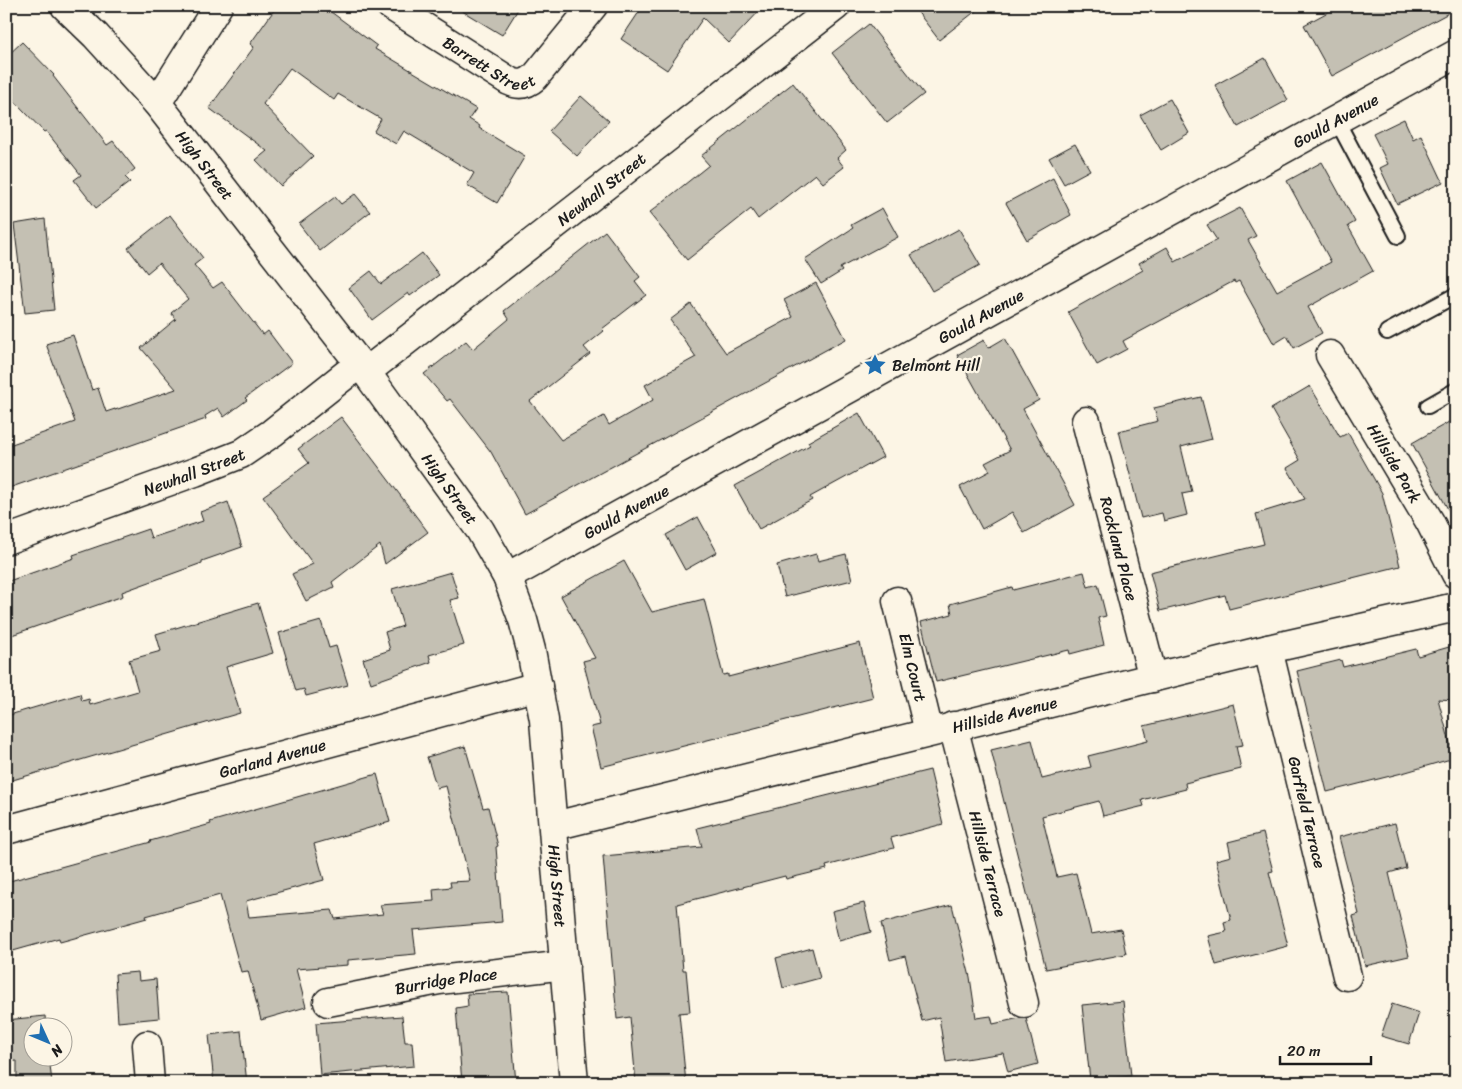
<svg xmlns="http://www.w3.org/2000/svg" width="1462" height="1089" viewBox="0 0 1462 1089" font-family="Sriracha,sans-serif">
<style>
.building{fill:#c4c0b3;stroke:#1c1c1c}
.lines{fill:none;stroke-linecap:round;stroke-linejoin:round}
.service-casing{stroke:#1c1c1c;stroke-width:18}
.minor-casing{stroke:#1c1c1c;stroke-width:31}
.tertiary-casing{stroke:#1c1c1c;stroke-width:31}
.service{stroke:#fcf5e5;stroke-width:14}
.minor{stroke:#fcf5e5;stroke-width:28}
.tertiary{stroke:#fcf5e5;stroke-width:28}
.labels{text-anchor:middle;stroke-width:4.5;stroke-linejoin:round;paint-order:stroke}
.street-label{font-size:16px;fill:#1c1c1c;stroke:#fcf5e5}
.poi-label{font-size:16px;fill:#1c1c1c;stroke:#fcf5e5;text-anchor:start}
</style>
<rect width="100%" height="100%" fill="#fcf5e5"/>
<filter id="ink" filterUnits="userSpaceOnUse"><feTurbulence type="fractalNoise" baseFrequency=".02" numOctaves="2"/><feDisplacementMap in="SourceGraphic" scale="10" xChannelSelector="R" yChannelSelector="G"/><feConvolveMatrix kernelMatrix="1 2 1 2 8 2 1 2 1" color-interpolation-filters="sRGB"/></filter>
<g filter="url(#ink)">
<g class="building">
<polygon points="277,6 323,6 377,46 375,49 476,109 469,119 480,126 479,128 525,156 497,203 467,185 474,173 404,131 396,144 374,131 381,119 338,94 334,100 290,68 263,104 313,156 281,186 256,160 267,151 209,108 254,47 250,44"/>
<polygon points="454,6 520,6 502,35"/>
<polygon points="643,6 764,6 729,43 703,18 667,70 621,39"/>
<polygon points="913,6 982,6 939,40"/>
<polygon points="1339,6 1456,6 1456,9 1332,76 1304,25"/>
<polygon points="869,24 924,94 887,123 832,53"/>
<polygon points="22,42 54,75 53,76 107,145 113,141 135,169 125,177 130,182 96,208 74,180 81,175 46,131 44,132 6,92 6,57"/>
<polygon points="1265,58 1288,100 1238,127 1215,85"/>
<polygon points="793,83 846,150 837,158 844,167 823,183 815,174 758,219 751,209 687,260 649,213 709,165 701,156"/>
<polygon points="581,96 609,121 577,156 549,131"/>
<polygon points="1170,99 1189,133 1161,150 1140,115"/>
<polygon points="1404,119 1413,139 1421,135 1443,182 1397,204 1380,168 1388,164 1373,134"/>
<polygon points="1075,144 1090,170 1064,184 1049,158"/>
<polygon points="1322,162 1355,222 1348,226 1373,271 1308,307 1322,333 1294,348 1287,336 1274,344 1239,281 1235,283 1234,281 1123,341 1127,349 1097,365 1068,312 1143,270 1139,263 1167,247 1175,262 1217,240 1207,225 1240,208 1256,236 1248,240 1277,291 1331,262 1287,181"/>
<polygon points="1053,178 1071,215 1027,240 1006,203"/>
<polygon points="355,194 370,212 320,251 299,224 335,197 341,204"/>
<polygon points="882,208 898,237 840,268 842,271 821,284 805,259 853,228 851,225"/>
<polygon points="170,215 203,258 194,265 213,288 222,282 263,335 268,331 292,363 245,398 247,400 224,417 218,408 205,416 206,419 6,489 6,446 75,422 46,344 73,335 92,390 98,388 106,412 115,409 115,410 176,389 141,348 176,319 171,313 188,299 159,263 147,273 128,248"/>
<polygon points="45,219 54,310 25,313 14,224"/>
<polygon points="959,229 980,265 932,291 911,255"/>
<polygon points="605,231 640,277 635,281 646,295 602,329 604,331 584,347 590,354 530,401 561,440 604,416 609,425 653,400 645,385 696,357 670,320 691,304 726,353 793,317 784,300 816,283 846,339 525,514 491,452 450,399 447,401 424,374 466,341 473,349 509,319 504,311"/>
<polygon points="422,253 439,275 410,296 408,293 372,320 349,288 371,271 381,284"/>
<polygon points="1005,338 1039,400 1023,409 1075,505 1024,533 1012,512 982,529 960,487 990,471 985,463 1010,450 957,355 984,340 988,348"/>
<polygon points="1310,386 1340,437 1348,433 1382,493 1400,566 1229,609 1225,595 1160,611 1150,572 1264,544 1256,514 1305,499 1287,468 1300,460 1271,409"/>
<polygon points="1201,397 1212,439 1181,447 1192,492 1182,494 1187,515 1164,521 1162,513 1141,518 1119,431 1158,421 1154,408"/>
<polygon points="859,413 883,457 810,497 812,500 759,529 735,486 810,445 808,442"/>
<polygon points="341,417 428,532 385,564 380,545 332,582 334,587 306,601 292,574 313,564 263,496 309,463 298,449"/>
<polygon points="1456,418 1456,524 1412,443"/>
<polygon points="228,502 242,547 202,561 202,563 122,592 123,596 6,637 6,582 74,558 73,555 148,529 151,538 203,521 200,512"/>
<polygon points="698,517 717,552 685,570 666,535"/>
<polygon points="816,554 818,561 846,554 852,580 785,597 777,565"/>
<polygon points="624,561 652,612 704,599 723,675 728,674 728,677 860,643 873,698 601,767 591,727 600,725 583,661 595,658 561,596"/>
<polygon points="451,572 459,598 450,600 464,645 429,655 431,662 371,683 363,659 390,650 385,632 403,626 392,589"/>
<polygon points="1084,572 1088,587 1098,584 1106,616 1098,618 1104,645 1070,654 1069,650 936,682 921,622 952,614 950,604 1012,587 1013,590"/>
<polygon points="258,603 273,653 226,667 240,713 6,782 6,716 80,694 82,701 89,699 90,705 138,691 129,660 161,651 156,634"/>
<polygon points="321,621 329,648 336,646 348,685 306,696 304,689 296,691 279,633"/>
<polygon points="1456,645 1456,700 1438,699 1454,758 1406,772 1327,792 1297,671 1341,660 1343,667 1416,649 1418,656"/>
<polygon points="1233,704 1243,745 1236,746 1241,769 1185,783 1186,789 1142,800 1144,806 1103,816 1099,801 1042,816 1057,877 1076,873 1091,934 1121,929 1126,954 1046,969 991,750 1032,740 1042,779 1091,767 1088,756 1148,741 1144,726"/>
<polygon points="465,746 483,808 488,807 498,846 496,847 502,922 413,930 416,954 348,960 348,965 296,969 306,1007 261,1020 248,971 241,972 220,895 146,916 147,918 111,928 60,942 59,938 6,953 6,882 151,842 150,841 211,824 210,822 377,774 390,822 314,844 324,880 246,901 249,917 332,910 335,919 383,914 380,905 434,901 433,889 451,887 450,882 470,881 446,786 437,788 427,757"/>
<polygon points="930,770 943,824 891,838 894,848 826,866 827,869 786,879 785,876 677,904 683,970 686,970 690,1012 679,1013 686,1083 636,1083 630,1017 617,1019 603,856 702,847 697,828"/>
<polygon points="1395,823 1406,868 1389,873 1409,956 1365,966 1353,916 1359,914 1339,837"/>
<polygon points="1263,833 1273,871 1269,872 1288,946 1216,965 1208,936 1226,932 1224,922 1231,920 1216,860 1231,856 1228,842"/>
<polygon points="864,903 871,932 839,941 832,911"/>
<polygon points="952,905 970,977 976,1018 991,1016 993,1024 1020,1018 1026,1018 1038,1064 1008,1072 1003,1053 946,1062 939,1017 922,1021 905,956 890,960 881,923"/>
<polygon points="812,948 820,978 783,988 776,958"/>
<polygon points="138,972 139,981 156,979 159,1018 118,1022 115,974"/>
<polygon points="508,992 516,1083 462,1083 456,1008 468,1006 467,994"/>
<polygon points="1123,1001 1131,1076 1090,1080 1082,1005"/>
<polygon points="1392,1004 1419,1013 1409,1044 1381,1036"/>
<polygon points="45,1016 46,1026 32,1026 32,1056 49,1056 52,1083 17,1083 17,1061 6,1062 6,1020"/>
<polygon points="402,1016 405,1042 412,1042 414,1066 320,1075 316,1023"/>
<polygon points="241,1031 247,1083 214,1083 209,1035"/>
</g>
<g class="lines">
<defs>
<g id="service">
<polyline points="1336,119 1398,236"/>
<polyline points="1387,332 1456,295"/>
<polyline points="1428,406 1456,390"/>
</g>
<g id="minor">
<path id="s1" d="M391,6l118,75c10,5 18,3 26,-4l58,-71"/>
<polyline points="157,103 218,6"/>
<path id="s2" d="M1330,355l100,167 26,52"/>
<path id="s3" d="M366,372l470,-366"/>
<path id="s4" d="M1086,421l67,257"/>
<path id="s5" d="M6,540l189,-68 46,-18 31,-21 87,-69"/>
<path id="s6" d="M507,577l949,-523"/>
<path id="s7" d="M897,601l32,131"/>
<path id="s8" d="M1268,649l79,327"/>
<path id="s9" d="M953,726l71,277"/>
<path id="s10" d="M554,826l714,-177 188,-42"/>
<path id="s11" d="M6,830l532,-144"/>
<path id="s12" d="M328,1002l111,-22 126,-15"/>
<polyline points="147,1045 150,1083"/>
</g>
<g id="tertiary">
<path id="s13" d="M65,6l31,30 61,67 90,116 119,153 114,158 27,47 16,43 8,30 13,70 30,363"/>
</g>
</defs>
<use href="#service" class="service-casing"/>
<use href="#minor" class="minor-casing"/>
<use href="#tertiary" class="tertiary-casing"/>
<use href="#service" class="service"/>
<use href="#minor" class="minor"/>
<use href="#tertiary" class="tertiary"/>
</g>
</g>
<defs>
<symbol id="sight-bare" viewBox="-9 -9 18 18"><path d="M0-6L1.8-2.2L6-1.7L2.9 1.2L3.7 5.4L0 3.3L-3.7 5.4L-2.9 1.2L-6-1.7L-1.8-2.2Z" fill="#1f6fb2" stroke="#fcf5e5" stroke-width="2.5" paint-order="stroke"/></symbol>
</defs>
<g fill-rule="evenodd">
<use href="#sight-bare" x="859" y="349" width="32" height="32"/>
</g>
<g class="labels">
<g class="street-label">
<text dy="6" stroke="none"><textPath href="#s1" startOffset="115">Barrett Street</textPath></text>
<text dy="6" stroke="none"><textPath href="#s6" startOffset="946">Gould Avenue</textPath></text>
<text dy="6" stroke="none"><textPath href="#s13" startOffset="212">High Street</textPath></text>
<text dy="6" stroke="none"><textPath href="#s3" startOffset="298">Newhall Street</textPath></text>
<text dy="6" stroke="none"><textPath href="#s6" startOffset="541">Gould Avenue</textPath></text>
<text dy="6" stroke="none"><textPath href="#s2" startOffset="126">Hillside Park</textPath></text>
<text dy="6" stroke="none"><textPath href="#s5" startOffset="200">Newhall Street</textPath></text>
<text dy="6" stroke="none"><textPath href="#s13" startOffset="618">High Street</textPath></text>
<text dy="6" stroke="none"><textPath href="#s6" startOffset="136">Gould Avenue</textPath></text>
<text dy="6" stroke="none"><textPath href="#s4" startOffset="132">Rockland Place</textPath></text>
<text dy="6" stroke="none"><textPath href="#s7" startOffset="68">Elm Court</textPath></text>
<text dy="6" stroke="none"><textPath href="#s10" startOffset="464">Hillside Avenue</textPath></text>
<text dy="6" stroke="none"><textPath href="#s11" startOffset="276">Garland Avenue</textPath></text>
<text dy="6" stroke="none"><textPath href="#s8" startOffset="168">Garfield Terrace</textPath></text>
<text dy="6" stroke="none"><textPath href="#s9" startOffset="142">Hillside Terrace</textPath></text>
<text dy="6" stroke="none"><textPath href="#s13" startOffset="1038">High Street</textPath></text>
<text dy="6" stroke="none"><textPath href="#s12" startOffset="120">Burridge Place</textPath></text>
</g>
<g class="poi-label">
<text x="892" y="371">Belmont Hill</text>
</g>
</g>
<rect width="1462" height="1089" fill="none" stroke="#fcf5e5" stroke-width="25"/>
<rect x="12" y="12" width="1437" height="1064" fill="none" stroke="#1c1c1c" stroke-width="2" filter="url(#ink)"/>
<g transform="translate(48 1042) rotate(134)"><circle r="24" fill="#fcf5e5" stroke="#a29e95"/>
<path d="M0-4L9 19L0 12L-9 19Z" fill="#1f6fb2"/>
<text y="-8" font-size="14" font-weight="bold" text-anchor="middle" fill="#1c1c1c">N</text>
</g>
<path d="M1280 1056v8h91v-8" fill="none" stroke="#1c1c1c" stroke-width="2.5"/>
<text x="1287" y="1056" font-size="15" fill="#1c1c1c" stroke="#fcf5e5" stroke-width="4" paint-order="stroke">20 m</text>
</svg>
